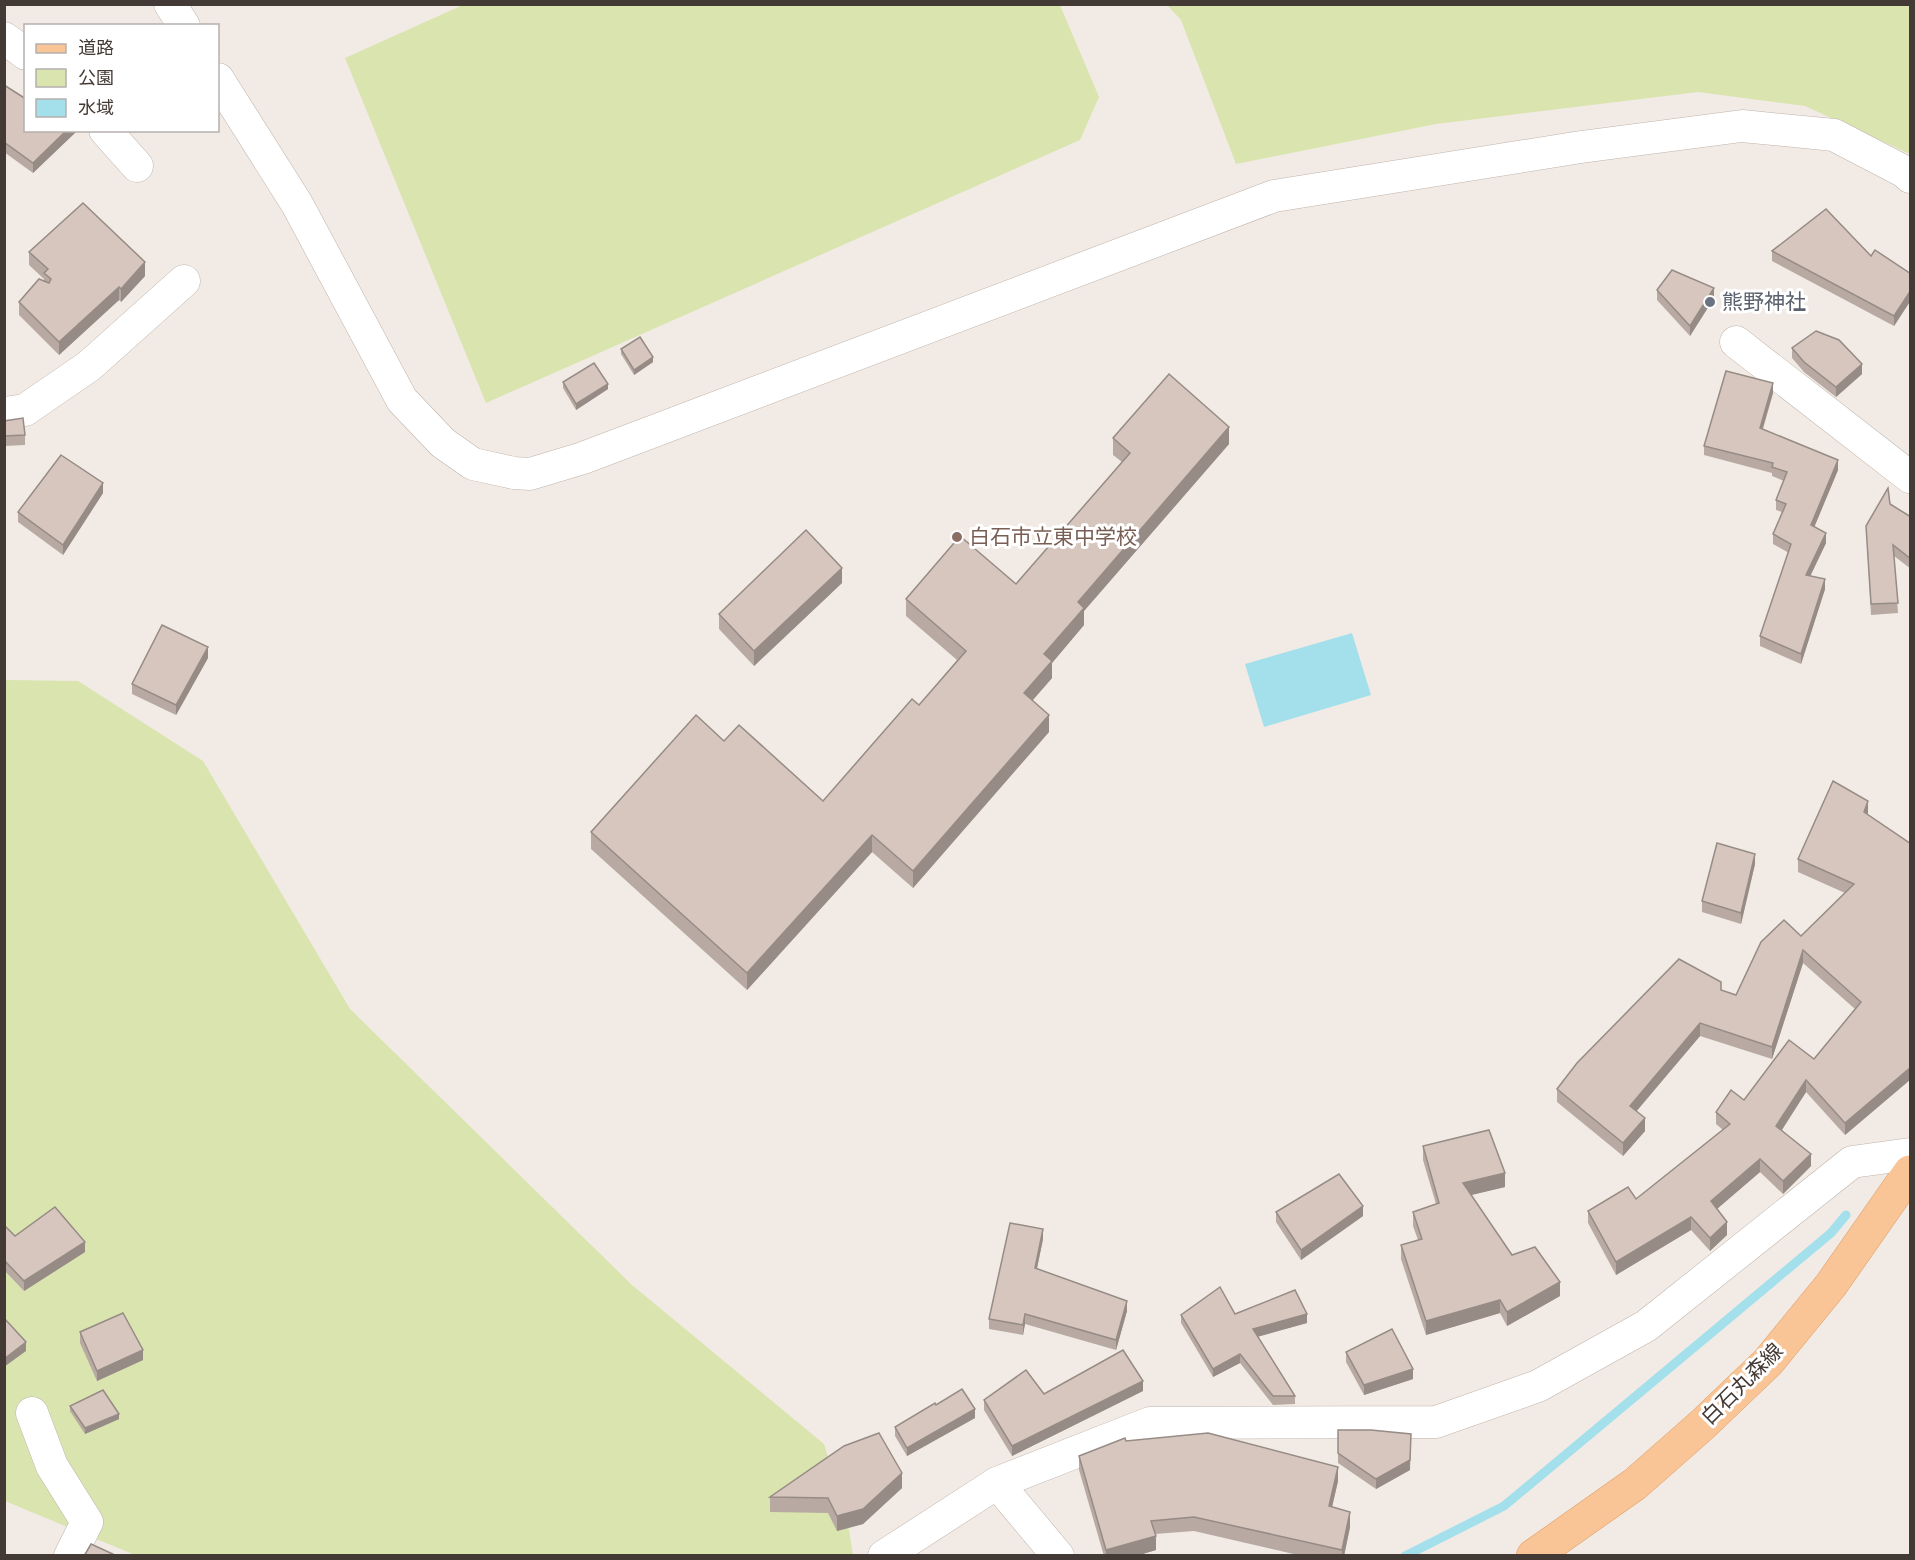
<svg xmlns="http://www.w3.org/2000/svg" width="1915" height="1560" viewBox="0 0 1915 1560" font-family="Manrope,'Noto Sans JP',sans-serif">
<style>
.green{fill:#d9e4af}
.water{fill:#a3e0ec}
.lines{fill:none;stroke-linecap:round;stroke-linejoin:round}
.stream{stroke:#a3e0ec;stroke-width:9}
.minor-casing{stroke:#bfb3ab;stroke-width:33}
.major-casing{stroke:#de9d67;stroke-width:34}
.minor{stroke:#fff;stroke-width:32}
.major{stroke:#f9c596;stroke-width:33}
.wall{fill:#b8aaa3}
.shaded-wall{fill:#968b85}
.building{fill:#d6c6be;stroke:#968b85;stroke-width:1.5}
.worship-dot{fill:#6b7280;stroke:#fff;stroke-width:2}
.education-dot{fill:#8d6e63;stroke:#fff;stroke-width:2}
.labels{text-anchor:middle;stroke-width:6;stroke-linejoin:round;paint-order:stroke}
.worship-label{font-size:21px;fill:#5b616d;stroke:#fff;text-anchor:start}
.education-label{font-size:21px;fill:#785e54;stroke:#fff;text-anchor:start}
.street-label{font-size:21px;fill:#443a35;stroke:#fff}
</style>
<rect width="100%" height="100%" fill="#f2ebe5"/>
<g class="green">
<polygon points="465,4 1060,5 1099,97 1080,140 486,403 345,58"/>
<polygon points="1167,5 1910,5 1910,154 1805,106 1698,92 1436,124 1236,164 1181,20"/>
<polygon points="5,680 78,681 203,761 350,1009 632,1285 824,1444 847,1518 853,1555 135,1555 5,1501"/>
</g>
<polygon class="water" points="1352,633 1371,695 1264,727 1245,664"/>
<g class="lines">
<polyline class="stream" points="1405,1556 1504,1506 1831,1233 1846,1215"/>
<defs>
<g id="minor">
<polyline points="170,4 184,26"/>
<polyline points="4,38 26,54"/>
<polyline points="218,79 297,204 402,400 443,443 473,464 514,473 530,474 583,458 1274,196 1581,147 1742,126 1834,135 1905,172 1910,177"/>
<polyline points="105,130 137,166"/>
<polyline points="1736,342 1910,477"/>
<polyline points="4,413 25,410 89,366 184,281"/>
<polyline points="32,1413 52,1466 87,1522 70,1556"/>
<polyline points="997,1483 1058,1556"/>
<polyline points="884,1556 997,1483 1150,1423 1436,1422 1538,1386 1646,1326 1852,1162 1910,1154"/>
</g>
<polyline id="major" points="1533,1556 1635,1484 1702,1425 1768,1362 1831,1285 1910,1172"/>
</defs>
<use href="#minor" class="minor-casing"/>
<use href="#major" class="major-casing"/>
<use href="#minor" class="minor"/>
<use href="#major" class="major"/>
</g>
<g class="wall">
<polygon points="4,85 26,130 78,130 33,173 4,152"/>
<polygon points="1772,251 1871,256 1911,274 1911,300 1894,326 1772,261"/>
<polygon points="29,252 145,276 121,302 119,300 59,355 19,315 19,302 44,281 44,279 29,265"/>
<polygon points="1657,290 1714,298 1690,336 1657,300"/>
<polygon points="1792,348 1862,374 1836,397 1804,372 1792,358"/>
<polygon points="621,349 653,362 634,375 621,354"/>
<polygon points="563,382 608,389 576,410 563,388"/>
<polygon points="1773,393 1763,429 1838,470 1814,527 1826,543 1810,576 1825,589 1801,664 1760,646 1760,636 1789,553 1773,544 1773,534 1782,512 1776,510 1776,500 1784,481 1772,476 1772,473 1704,455 1704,446"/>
<polygon points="4,421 25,435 25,445 4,446"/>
<polygon points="1113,438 1229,444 1084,611 1084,625 1052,663 1052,678 1033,700 1049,732 913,888 872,852 747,990 591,849 591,832 724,741 823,801 919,705 957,660 906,616 906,599 1016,584 1122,462 1113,455"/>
<polygon points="103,493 63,555 18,522 18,512"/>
<polygon points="1890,504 1911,517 1911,569 1894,556 1898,613 1871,615 1866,526"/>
<polygon points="842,583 754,666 719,629 719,614"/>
<polygon points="208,658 176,715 132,694 132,684"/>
<polygon points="1868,813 1867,814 1911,844 1911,1079 1845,1135 1806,1092 1782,1130 1811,1166 1783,1194 1760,1172 1717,1209 1727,1235 1710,1251 1691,1230 1616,1275 1588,1223 1588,1211 1636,1199 1723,1130 1716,1124 1716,1112 1744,1100 1814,1059 1855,1009 1803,963 1772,1059 1700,1036 1636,1111 1645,1131 1623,1156 1557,1102 1557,1089 1721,990 1736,995 1801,936 1845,893 1798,872 1798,859"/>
<polygon points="1755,864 1741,924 1702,912 1702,901"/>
<polygon points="1423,1146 1505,1187 1471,1195 1512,1255 1560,1296 1507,1326 1500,1313 1426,1335 1401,1259 1401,1245 1418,1240 1413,1226 1413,1212 1436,1204 1423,1160"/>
<polygon points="1276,1212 1363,1216 1301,1260 1276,1222"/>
<polygon points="4,1225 15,1236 85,1252 24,1291 4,1270"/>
<polygon points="1043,1239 1037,1268 1127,1311 1116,1350 1025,1324 1023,1335 989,1329 989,1319"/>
<polygon points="1235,1314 1307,1323 1257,1337 1295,1396 1295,1404 1273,1405 1240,1363 1213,1377 1181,1323 1181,1315"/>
<polygon points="80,1332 143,1360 97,1381 80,1343"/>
<polygon points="1346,1352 1413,1379 1364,1395 1346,1362"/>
<polygon points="1143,1391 1012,1456 984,1410 984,1400 1044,1394"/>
<polygon points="936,1405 975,1418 907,1456 895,1436 895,1427"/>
<polygon points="70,1406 119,1419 85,1434 70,1411"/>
<polygon points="1338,1430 1410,1470 1376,1489 1338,1463"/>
<polygon points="1126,1441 1338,1481 1332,1507 1350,1527 1344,1556 1302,1556 1194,1531 1155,1534 1156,1550 1136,1556 1104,1556 1079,1470 1079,1456"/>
<polygon points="902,1488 863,1524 837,1531 828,1513 770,1512 770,1497"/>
</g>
<g class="shaded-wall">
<polygon points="67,130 78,130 33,173 33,163"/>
<polygon points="145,262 145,276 121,302 121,289"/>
<polygon points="119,287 119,300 59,355 59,342"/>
<polygon points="1714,288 1714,298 1690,336 1690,326"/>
<polygon points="1911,290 1911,300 1894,326 1894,316"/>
<polygon points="653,357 653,362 634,375 634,370"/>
<polygon points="1862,364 1862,374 1836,397 1836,387"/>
<polygon points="1773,383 1773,393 1760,437 1760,428"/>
<polygon points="608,384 608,389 576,410 576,404"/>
<polygon points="1229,427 1229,444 1084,611 1084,625 1052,663 1052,678 1024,710 1024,693 1044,654 1078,602"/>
<polygon points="1838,460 1838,470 1811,535 1811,525"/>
<polygon points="103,483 103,493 63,555 63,545"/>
<polygon points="1826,533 1826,543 1806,585 1806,575"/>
<polygon points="842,568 842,583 754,666 754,651"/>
<polygon points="1825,579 1825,589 1801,664 1801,654"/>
<polygon points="208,647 208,658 176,715 176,705"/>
<polygon points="1049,715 1049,732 913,888 913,871"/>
<polygon points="1868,801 1868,813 1864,824 1864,812"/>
<polygon points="872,835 872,852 747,990 747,973"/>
<polygon points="1755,854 1755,864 1741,924 1741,913"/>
<polygon points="1803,950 1803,963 1772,1059 1772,1047"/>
<polygon points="1700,1023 1700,1036 1630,1119 1630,1106"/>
<polygon points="1911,1067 1911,1079 1845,1135 1845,1123"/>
<polygon points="1806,1080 1806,1092 1776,1139 1776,1126"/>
<polygon points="1645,1118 1645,1131 1623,1156 1623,1143"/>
<polygon points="1811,1154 1811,1166 1783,1194 1783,1181"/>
<polygon points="1760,1159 1760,1172 1711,1214 1711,1201"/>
<polygon points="1505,1173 1505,1187 1463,1197 1463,1183"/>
<polygon points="1363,1206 1363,1216 1301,1260 1301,1250"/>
<polygon points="1691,1217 1691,1230 1616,1275 1616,1262"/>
<polygon points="1727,1222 1727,1235 1710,1251 1710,1238"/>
<polygon points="1043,1229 1043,1239 1035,1278 1035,1268"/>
<polygon points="85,1242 85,1252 24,1291 24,1281"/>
<polygon points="1560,1282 1560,1296 1507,1326 1507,1312"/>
<polygon points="1500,1300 1500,1313 1426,1335 1426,1321"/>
<polygon points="1127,1301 1127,1311 1116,1350 1116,1340"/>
<polygon points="1025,1314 1025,1324 1023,1335 1023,1325"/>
<polygon points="1307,1314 1307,1323 1253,1338 1253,1329"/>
<polygon points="26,1342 26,1351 4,1367 4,1359"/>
<polygon points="143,1350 143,1360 97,1381 97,1371"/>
<polygon points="1240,1354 1240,1363 1213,1377 1213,1369"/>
<polygon points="1413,1369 1413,1379 1364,1395 1364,1385"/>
<polygon points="1143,1381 1143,1391 1012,1456 1012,1446"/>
<polygon points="975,1409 975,1418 907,1456 907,1448"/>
<polygon points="119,1414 119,1419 85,1434 85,1428"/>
<polygon points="1411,1434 1410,1470 1376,1489 1376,1479"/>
<polygon points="1338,1467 1338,1481 1329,1520 1329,1506"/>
<polygon points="902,1473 902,1488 863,1524 837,1531 837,1516"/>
<polygon points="1350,1512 1350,1527 1344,1556 1342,1556 1342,1550"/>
<polygon points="1156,1536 1156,1550 1136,1556 1106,1556 1106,1550"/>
</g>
<g class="building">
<polygon points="4,85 26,99 26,130 67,130 33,163 4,142"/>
<polygon points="83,203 145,262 121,289 119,287 59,342 19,302 39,279 49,283 51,279 44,273 48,269 29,252"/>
<polygon points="1826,209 1871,256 1875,250 1911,274 1911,290 1894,316 1772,251"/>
<polygon points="1672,270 1714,288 1690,326 1657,290"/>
<polygon points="1816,331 1839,340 1862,364 1836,387 1804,362 1792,348"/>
<polygon points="640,337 653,357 634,370 621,349"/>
<polygon points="594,363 608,384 576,404 563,382"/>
<polygon points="1726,371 1773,383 1760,428 1838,460 1811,525 1826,533 1806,575 1825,579 1801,654 1760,636 1791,544 1773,534 1786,504 1776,500 1787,472 1772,467 1773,463 1704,446"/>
<polygon points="1169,374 1229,427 1078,602 1084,608 1044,654 1052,661 1024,693 1049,715 913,871 872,835 747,973 591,832 696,715 724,741 739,725 823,801 912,699 919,705 966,651 906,599 960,536 1016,584 1130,453 1113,438"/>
<polygon points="23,418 25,435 4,436 4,421"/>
<polygon points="61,455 103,483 63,545 18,512"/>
<polygon points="1888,488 1890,504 1911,517 1911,559 1893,545 1898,603 1871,604 1866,526"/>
<polygon points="806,530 842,568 754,651 719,614"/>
<polygon points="162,625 208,647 176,705 132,684"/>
<polygon points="1833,781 1868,801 1864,812 1911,844 1911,1067 1845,1123 1806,1080 1776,1126 1811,1154 1783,1181 1760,1159 1711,1201 1727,1222 1710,1238 1691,1217 1616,1262 1588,1211 1628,1187 1636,1199 1730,1124 1716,1112 1731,1090 1744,1100 1789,1040 1814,1059 1861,1002 1803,950 1772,1047 1700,1023 1630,1106 1645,1118 1623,1143 1557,1089 1577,1063 1679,959 1721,982 1721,990 1736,995 1761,942 1784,920 1801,936 1854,884 1798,859"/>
<polygon points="1717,843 1755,854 1741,913 1702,901"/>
<polygon points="1489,1130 1505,1173 1463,1183 1512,1255 1535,1247 1560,1282 1507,1312 1500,1300 1426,1321 1401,1245 1422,1239 1413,1212 1439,1203 1423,1146"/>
<polygon points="1339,1174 1363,1206 1301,1250 1276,1212"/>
<polygon points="55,1207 85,1242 24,1281 4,1260 4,1225 15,1236"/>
<polygon points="1010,1223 1043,1229 1035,1268 1127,1301 1116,1340 1025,1314 1023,1325 989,1319"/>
<polygon points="1220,1287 1235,1314 1295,1290 1307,1314 1253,1329 1295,1396 1273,1396 1240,1354 1213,1369 1181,1315"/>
<polygon points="123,1313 143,1350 97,1371 80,1332"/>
<polygon points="4,1318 26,1342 4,1359"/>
<polygon points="1392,1329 1413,1369 1364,1385 1346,1352"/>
<polygon points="1123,1350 1143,1381 1012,1446 984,1400 1026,1370 1044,1394"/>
<polygon points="962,1389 975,1409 907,1448 895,1427 935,1403 936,1405"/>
<polygon points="103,1390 119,1414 85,1428 70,1406"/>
<polygon points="1338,1430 1371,1430 1411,1434 1410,1460 1376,1479 1338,1453"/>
<polygon points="879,1433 902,1473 863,1509 837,1516 828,1498 770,1497 844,1446"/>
<polygon points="1208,1433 1338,1467 1329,1506 1350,1512 1342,1550 1194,1517 1151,1521 1156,1536 1106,1550 1079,1456 1125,1438 1126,1441"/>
<polygon points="91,1544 117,1556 84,1556"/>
</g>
<circle class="worship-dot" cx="1710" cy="302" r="6"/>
<circle class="education-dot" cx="957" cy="537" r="6"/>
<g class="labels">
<g class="worship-label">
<text x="1722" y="309">熊野神社</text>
</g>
<g class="education-label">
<text x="969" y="544">白石市立東中学校</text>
</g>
<g class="street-label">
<text transform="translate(1742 1384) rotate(-45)" y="7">白石丸森線</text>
</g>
</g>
<rect width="1915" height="1560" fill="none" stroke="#443a35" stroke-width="12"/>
<rect x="24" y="24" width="195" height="108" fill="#ffffff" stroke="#b4b0ae" stroke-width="1.5"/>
<rect x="36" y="44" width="30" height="9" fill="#f9c596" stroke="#b4b0ae" stroke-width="1.5"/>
<text x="78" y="54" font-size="18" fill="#443a35">道路</text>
<rect x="36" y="69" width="30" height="18" fill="#d9e4af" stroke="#b4b0ae" stroke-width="1.5"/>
<text x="78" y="84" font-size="18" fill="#443a35">公園</text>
<rect x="36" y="99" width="30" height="18" fill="#a3e0ec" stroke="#b4b0ae" stroke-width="1.5"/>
<text x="78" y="114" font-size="18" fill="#443a35">水域</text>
</svg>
